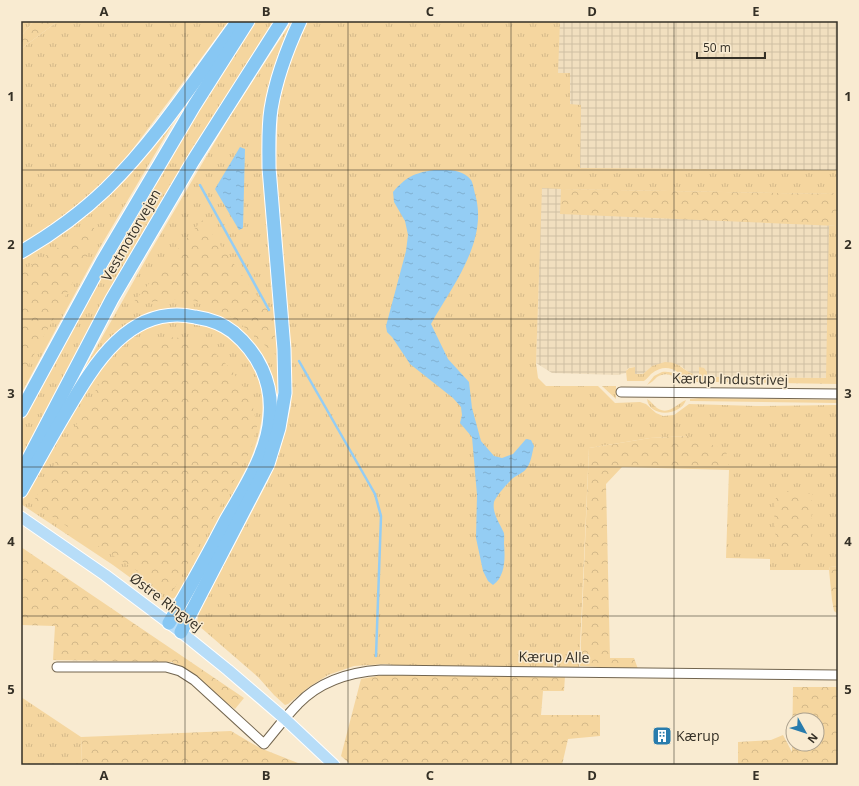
<svg xmlns="http://www.w3.org/2000/svg" width="859" height="786" viewBox="0 0 859 786" font-family="'Open Sans',sans-serif">
<style>
.industrial{fill:url(#industrial-grid)}
.grass{fill:url(#grass-tufts)}
.forest{fill:url(#forest-crowns);fill-rule:evenodd}
.water{fill:url(#water-ripples)}
.lines{fill:none;stroke-linecap:round;stroke-linejoin:round}
.stream{stroke:#94cdf4;stroke-width:2.5}
.minor-casing{stroke:#72654f;stroke-width:11}
.major-casing{stroke:#fff;stroke-width:13}
.highway-casing{stroke:#fff;stroke-width:15}
.minor{stroke:#fff;stroke-width:9}
.major{stroke:#b7ddf8;stroke-width:11}
.highway{stroke:#87c7f3;stroke-width:13}
.grid{fill:none;stroke:#353026;stroke-width:1;stroke-opacity:0.55}
.labels{text-anchor:middle;stroke-width:3;stroke-linejoin:round;paint-order:stroke}
.street-label{font-size:14px;fill:#353026;stroke:#f9ebd1}
.poi-label{font-size:14px;fill:#353026;stroke:#f9ebd1;text-anchor:start}
.neatline{fill:none;stroke:#353026;stroke-width:1.5}
.grid-label{font-size:13px;text-anchor:middle;font-weight:bold;fill:#353026}
</style>
<defs>
<pattern id="industrial-grid" width="8" height="8" patternUnits="userSpaceOnUse"><rect width="8" height="8" fill="#f1dfbf"/><path d="M0 4h8M4 0v8" fill="none" stroke="#cfc0a4"/></pattern>
<pattern id="grass-tufts" width="24" height="20" patternUnits="userSpaceOnUse"><rect width="24" height="20" fill="#f5d69f"/><path d="M3 7l-1-3M5 7V3M7 7l1-3M15 17l-1-3M17 17v-4M19 17l1-3" fill="none" stroke="#d3b889"/></pattern>
<pattern id="forest-crowns" width="20" height="18" patternUnits="userSpaceOnUse"><rect width="20" height="18" fill="#f5d69f"/><path d="M2 6a3 3 0 1 1 6 0M12 15a3 3 0 1 1 6 0" fill="none" stroke="#d3b889"/></pattern>
<pattern id="water-ripples" width="26" height="14" patternUnits="userSpaceOnUse"><rect width="26" height="14" fill="#94cdf4"/><path d="M2 4q2-2 4 0t4 0M15 11q2-2 4 0t4 0" fill="none" stroke="#80b0d1"/></pattern>
</defs>
<rect width="100%" height="100%" fill="#f9ebd1"/>
<polygon class="industrial" points="546,21 838,21 838,378 706,377 707,372 699,375 691,374 681,366 652,366 643,374 635,374 635,367 631,367 627,369 626,373 618,375 552,373 536,363"/>
<g class="grass">
<polygon points="21,21 34,21 21,36"/>
<polygon points="58,21 229,21 129,154 99,187 73,209 41,233 21,244 21,49"/>
<path d="M255,21h19c-92,141 -175,288 -253,438v-36l33,-63 56,-101 64,-111z"/>
<path d="M292,21h5c-12,23 -22,48 -27,74 -14,77 4,157 9,235 1,32 4,64 -3,96 -3,15 -9,29 -15,43l-73,141 -3,-1 73,-141c9,-22 18,-44 16,-67 -4,-61 -62,-101 -120,-87 -12,3 -24,8 -33,15 -20,16 -33,40 -45,61l-3,-1 77,-137 82,-139z"/>
<polygon points="308,21 560,21 558,73 570,73 570,104 581,105 580,168 838,170 838,194 561,189 542,188 536,363 538,378 546,386 598,386 615,403 640,402 646,404 656,413 663,416 674,415 689,404 756,406 838,405 838,566 830,567 829,570 770,570 770,559 726,558 729,470 687,436 650,438 589,448 579,670 421,668 385,664 354,666 328,675 309,687 288,704 285,705 274,695 258,677 199,626 197,622 200,608 234,546 268,481 277,459 284,436 291,406 291,374 278,206 276,163 278,108 289,62"/>
<polygon points="182,108 99,249 21,394 21,257 46,243"/>
<polygon points="829,226 838,226 838,384 716,382 716,377 826,378"/>
<path d="M173,321c9,1 19,1 27,3 12,3 23,10 32,17 40,33 35,77 18,120l-68,129c-6,8 -11,11 -21,10l-48,-35 -92,-61v-1l71,-123 29,-36 15,-11 19,-9z"/>
<path d="M665,362c18,0 19,12 34,13v-8l5,1 3,4 -1,10h-18c-10,-12 -22,-20 -37,-8 -2,2 -4,5 -7,7h-17l-1,-10 3,-3 6,-1v7h8l9,-8z"/>
<path d="M662,372c10,-1 21,3 24,13 -9,-5 -16,-16 -29,-8 -3,3 -6,6 -10,8l7,-9z"/>
<polygon points="602,386 616,386 616,399"/>
<polygon points="700,398 838,400 838,403 690,401 690,399"/>
<path d="M647,399c4,2 6,6 10,9 12,8 19,-4 29,-8 -5,16 -37,18 -39,-1z"/>
<polygon points="21,697 81,737 82,765 21,765"/>
</g>
<g class="forest">
<polygon points="34,21 58,21 21,49 21,36"/>
<polygon points="561,189 838,194 838,226 560,214"/>
<polygon points="202,220 274,319 276,355 236,320 212,306 186,298 132,304"/>
<polygon points="90,222 98,235 21,379 21,272 65,243"/>
<polygon points="174,337 206,344 230,368 251,398 257,426 251,450 172,593 32,504 107,370 142,344"/>
<polygon points="687,436 726,450 729,470 622,467 606,484 610,658 634,658 638,669 580,666 589,448 650,438"/>
<path d="M787,491l25,3 -1,52 -4,3h-30c-1,-11 -5,-43 -1,-51 3,-4 7,-5 11,-7z"/>
<polygon points="21,547 244,698 235,709 172,662 53,660 55,626 21,625"/>
<polygon points="838,566 838,614 834,611 832,600 829,570 830,567"/>
<polygon points="383,675 565,676 564,691 543,691 541,715 600,715 600,736 568,739 562,765 351,765 341,756 361,679"/>
<path d="M793,687h45v78h-100v-23l33,-2 12,-5 9,17zM793,720h24v24h-24z"/>
<polygon points="231,731 260,748 303,765 82,765 81,737"/>
</g>
<g class="water">
<polygon points="240,147 245,149 243,228 239,230 215,189"/>
<path d="M434,170c12,0 28,-2 37,10 2,3 3,10 4,14 14,47 -23,92 -44,130l17,35 21,23 3,26 9,33 13,15 8,2 11,-4 13,-15 5,1 3,6c-2,7 -3,18 -8,23 -3,4 -9,6 -13,9 -5,5 -17,18 -19,24 -2,11 5,20 9,29 2,3 1,8 1,12 1,14 2,33 -11,42l-5,-4 -5,-10 -7,-33 1,-43 -5,-58 -12,-14 2,-8 -1,-8 -8,-9 -43,-34 -18,-27 -5,-5 -1,-6 20,-75 2,-16 -3,-14 -11,-19 -1,-10c13,-15 21,-19 41,-22z"/>
</g>
<g class="lines">
<g class="stream">
<polyline points="200,185 269,310"/>
<polyline points="299,361 375,494 381,516 376,656"/>
</g>
<defs>
<g id="minor">
<polyline points="621,392 838,394"/>
<path d="M57,667h109l14,4 14,9 70,64c11,-13 22,-28 34,-40 22,-23 52,-32 83,-34l457,5"/>
</g>
<polyline id="major" points="21,517 105,575 181,632 228,670 285,719 334,765"/>
<g id="highway">
<path d="M21,252c31,-18 60,-39 85,-63 51,-50 90,-111 132,-168"/>
<polyline points="21,411 102,262 194,106 248,21"/>
<polyline points="21,473 112,299 193,161 282,21"/>
<path d="M21,491c15,-26 29,-52 44,-77 28,-48 64,-111 130,-97 13,2 28,7 38,15 25,21 40,50 37,84 -2,37 -26,73 -44,104 -18,35 -37,69 -57,103"/>
<path d="M181,632l87,-168 11,-36 6,-35 -1,-44 -15,-181c0,-19 -1,-40 2,-59 5,-31 16,-60 29,-88"/>
</g>
</defs>
<use href="#minor" class="minor-casing"/>
<use href="#major" class="major-casing"/>
<use href="#highway" class="highway-casing"/>
<use href="#minor" class="minor"/>
<use href="#major" class="major"/>
<use href="#highway" class="highway"/>
</g>
<path class="grid" d="M185,21v744M348,21v744M511,21v744M674,21v744M21,170h817M21,319h817M21,467h817M21,616h817"/>
<defs>
<symbol id="building-square" viewBox="-11 -11 22 22"><rect x="-9" y="-9" width="18" height="18" rx="4" fill="#297cad" stroke="#f9ebd1"/><path d="M-4-6H4V6H1V3H-1V6H-4ZM-2.5-4.3h1.7v1.8h-1.7ZM.8-4.3h1.7v1.8H.8ZM-2.5-1h1.7V.8h-1.7ZM.8-1h1.7V.8H.8Z" fill="#fff"/></symbol>
</defs>
<g fill-rule="evenodd">
<use href="#building-square" x="651" y="725" width="22" height="22"/>
</g>
<g class="labels">
<g class="street-label">
<text transform="translate(131 235) rotate(-60)" y="5">Vestmotorvejen</text>
<text transform="translate(730 379) rotate(1)" y="5">Kærup Industrivej</text>
<text transform="translate(166 602) rotate(37)" y="5">Østre Ringvej</text>
<text transform="translate(554 657) rotate(1)" y="5">Kærup Alle</text>
</g>
<g class="poi-label">
<text x="676" y="741">Kærup</text>
</g>
</g>
<rect width="859" height="786" fill="none" stroke="#f9ebd1" stroke-width="44"/>
<g transform="translate(805 732) rotate(129)"><circle r="19" fill="#f9ebd1" stroke="#aba08d"/>
<path d="M0-3L7 15L0 10L-7 15Z" fill="#297cad"/>
<text y="-6" font-size="11" font-weight="bold" text-anchor="middle" fill="#353026">N</text>
</g>
<path d="M697 52v6h68v-6" fill="none" stroke="#353026" stroke-width="2"/>
<text x="703" y="52" font-size="12" fill="#353026" stroke="#f9ebd1" stroke-width="3" paint-order="stroke">50 m</text>
<rect x="22" y="22" width="815" height="742" class="neatline"/>
<g class="grid-label">
<text x="104" y="16">A</text>
<text x="266" y="16">B</text>
<text x="430" y="16">C</text>
<text x="592" y="16">D</text>
<text x="756" y="16">E</text>
<text x="11" y="101">1</text>
<text x="848" y="101">1</text>
<text x="11" y="249">2</text>
<text x="848" y="249">2</text>
<text x="11" y="398">3</text>
<text x="848" y="398">3</text>
<text x="11" y="546">4</text>
<text x="848" y="546">4</text>
<text x="11" y="694">5</text>
<text x="848" y="694">5</text>
<text x="104" y="780">A</text>
<text x="266" y="780">B</text>
<text x="430" y="780">C</text>
<text x="592" y="780">D</text>
<text x="756" y="780">E</text>
</g>
</svg>
